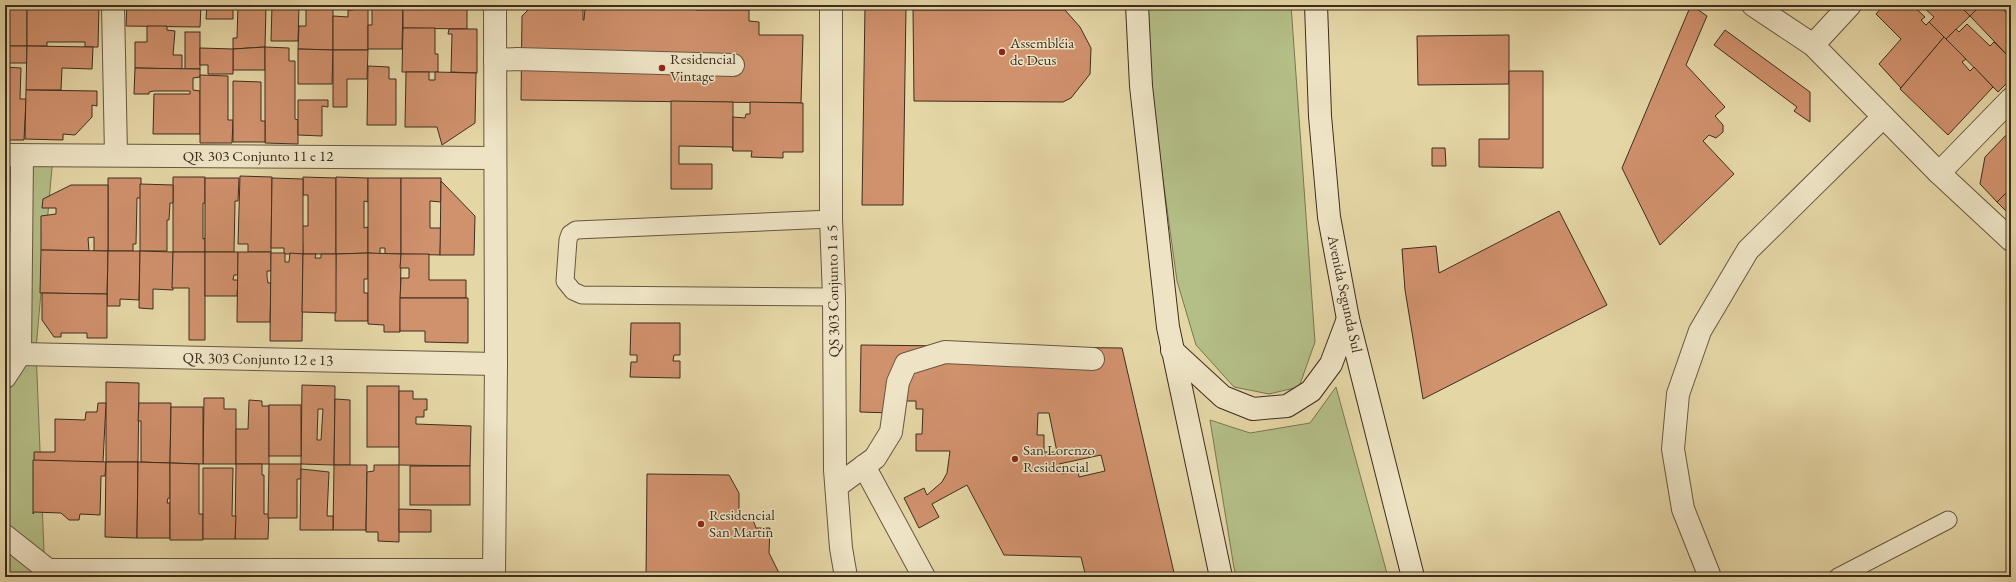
<svg xmlns="http://www.w3.org/2000/svg" width="2016" height="582" viewBox="0 0 2016 582" font-family="'EB Garamond',serif">
<style>
.green{fill:#b4be87;stroke:#797653}
.building{fill:#d0916d;stroke:#3e2d1f;fill-rule:evenodd}
.lines{fill:none;stroke-linecap:round;stroke-linejoin:round}
.service-casing{stroke:#685741;stroke-width:19}
.minor-casing{stroke:#685741;stroke-width:24}
.tertiary-casing{stroke:#685741;stroke-width:24}
.secondary-casing{stroke:#3e2d1f;stroke-width:24}
.service{stroke:#eee4c5;stroke-width:17}
.minor{stroke:#eee4c5;stroke-width:22}
.tertiary{stroke:#eee4c5;stroke-width:22}
.secondary{stroke:#eee4c5;stroke-width:22}
.poi-dot{fill:#8f2418;stroke:#eee4c5;stroke-width:1.5}
.labels{text-anchor:middle;stroke-width:3;stroke-linejoin:round;paint-order:stroke}
.poi-label{font-size:15px;fill:#3e2d1f;stroke:#eee4c5;text-anchor:start}
.street-label{font-size:15px;fill:#3e2d1f;stroke:#eee4c5}
</style>
<rect width="100%" height="100%" fill="#e5d6a6"/>
<filter id="stains"><feTurbulence type="fractalNoise" baseFrequency=".005" numOctaves="4"/><feColorMatrix values="0 0 0 0 .2 0 0 0 0 .09 0 0 0 0 .02 0 0 0 .5 -.17"/></filter>
<radialGradient id="worn" r=".72"><stop offset=".6" stop-color="#630" stop-opacity="0"/><stop offset="1" stop-color="#630" stop-opacity=".3"/></radialGradient>
<g class="green">
<polygon points="1139,5 1291,5 1315,342 1299,387 1269,394 1234,387 1196,345 1177,281"/>
<polygon points="5,155 53,156 36,349 45,577 5,577"/>
<polygon points="1336,387 1388,577 1237,577 1234,568 1210,420 1250,433 1310,423"/>
</g>
<g class="building">
<rect x="5" y="5" width="22" height="41"/>
<polygon points="27,5 99,5 98,47 85,47 85,42 47,42 47,46 27,46"/>
<polygon points="127,5 201,5 200,27 126,26"/>
<polygon points="207,5 233,5 233,19 206,19"/>
<polygon points="238,5 266,5 265,47 233,49 233,38 237,38"/>
<polygon points="272,5 299,5 298,41 271,41"/>
<polygon points="306,5 333,5 333,50 298,49 299,26 306,26"/>
<polygon points="353,5 368,5 368,50 333,50 333,16 348,17 348,10 353,10"/>
<polygon points="372,5 403,5 402,49 368,49 368,25 372,25"/>
<polygon points="403,5 464,5 464,9 467,10 467,29 403,28"/>
<polygon points="533,5 583,5 583,20 584,20 585,9 639,9 640,5 696,5 696,10 749,10 749,21 759,22 759,35 803,35 801,103 521,100 522,16"/>
<polygon points="1691,5 1707,16 1686,65 1725,107 1715,116 1723,125 1723,132 1716,138 1709,135 1703,141 1734,174 1660,245 1622,168"/>
<polygon points="1884,5 1912,5 1925,17 1921,20 1926,25 1929,22 1944,37 1901,88 1879,64 1901,39 1876,14"/>
<polygon points="1921,5 1959,5 1970,16 1946,39 1929,22 1934,17"/>
<polygon points="1959,5 1981,5 1970,16"/>
<polygon points="1981,5 1999,5 2011,18 2011,59 1970,16"/>
<polygon points="865,6 906,7 903,205 862,205"/>
<polygon points="913,10 1065,10 1080,27 1091,48 1090,74 1071,98 1063,102 914,101"/>
<polygon points="1967,24 1990,46 1994,42 2011,59 2011,79 1998,92 1946,39 1956,29 1959,32"/>
<polygon points="147,26 167,26 167,30 175,31 173,55 182,55 182,69 135,68 135,42 147,42"/>
<polygon points="403,28 435,28 435,54 438,54 438,72 402,72"/>
<polygon points="449,29 477,29 477,73 451,72 452,34 448,34"/>
<polygon points="1725,30 1810,92 1810,122 1794,111 1797,107 1714,45"/>
<rect x="185" y="32" width="15" height="37"/>
<polygon points="1509,35 1509,84 1418,85 1417,36"/>
<polygon points="1944,37 1966,59 1962,62 1970,71 1974,67 1993,87 1948,135 1900,89"/>
<rect x="5" y="46" width="22" height="17"/>
<polygon points="27,46 93,47 92,69 62,68 61,90 26,90"/>
<polygon points="265,47 265,70 233,70 233,49"/>
<polygon points="265,47 289,48 289,61 295,61 295,119 298,120 298,144 265,143"/>
<polygon points="200,48 233,49 233,74 208,74 208,65 200,65"/>
<polygon points="298,49 333,50 332,84 298,84"/>
<polygon points="333,50 368,50 367,79 347,79 347,107 333,107"/>
<polygon points="368,66 389,67 389,79 396,79 396,125 367,125"/>
<polygon points="5,67 21,68 20,99 26,99 24,140 5,140"/>
<polygon points="135,68 200,69 200,77 193,78 193,90 200,91 200,134 153,134 154,94 190,94 190,91 154,91 149,92 149,94 134,94"/>
<polygon points="1509,71 1543,71 1543,168 1479,167 1479,139 1509,139"/>
<polygon points="406,72 429,72 429,80 435,80 435,72 476,73 475,123 442,145 437,127 405,127"/>
<polygon points="200,75 228,76 228,120 233,120 232,143 200,143"/>
<polygon points="233,81 261,82 261,121 265,121 265,142 233,142"/>
<polygon points="26,90 97,91 97,106 92,105 92,117 75,135 63,134 63,140 25,139"/>
<polygon points="298,100 328,100 328,107 322,106 322,136 298,135"/>
<polygon points="671,101 733,102 733,151 732,147 679,146 679,164 712,164 712,189 671,189"/>
<polygon points="750,102 803,103 803,152 783,152 783,158 751,157 752,151 733,151 733,117 745,118 746,114 750,114"/>
<polygon points="2011,130 2011,188 1997,202 1980,184 1985,157"/>
<polygon points="1432,148 1445,148 1446,166 1432,166"/>
<polygon points="240,176 272,177 271,252 248,252 248,244 238,244"/>
<polygon points="173,177 205,177 205,203 203,203 203,239 205,238 205,252 173,252"/>
<polygon points="303,177 336,178 336,254 303,254 302,226 308,226 308,195 303,195"/>
<polygon points="336,177 368,178 368,202 364,201 364,228 368,227 368,253 336,254"/>
<polygon points="108,178 141,178 141,198 137,198 136,244 133,244 133,251 108,251"/>
<polygon points="205,178 239,178 238,201 235,201 234,252 205,252"/>
<polygon points="272,178 303,179 303,254 284,254 284,248 271,248"/>
<polygon points="368,178 401,178 401,254 385,254 385,248 380,248 380,254 368,253"/>
<polygon points="401,178 441,178 441,202 430,201 430,228 441,228 440,255 401,254"/>
<polygon points="441,181 475,216 474,255 440,255"/>
<polygon points="140,184 173,185 173,203 170,203 169,220 167,220 167,251 140,251"/>
<polygon points="71,185 108,185 108,251 94,251 94,237 88,238 89,251 41,250 41,216 56,214 56,208 42,208 43,199"/>
<polygon points="2011,188 2011,216 1997,202"/>
<polygon points="1559,211 1607,305 1423,399 1405,290 1402,249 1436,246 1439,273"/>
<polygon points="41,250 108,251 107,294 40,293"/>
<polygon points="108,251 140,251 139,300 120,299 120,306 107,306"/>
<polygon points="140,251 173,252 173,290 153,289 153,309 139,308"/>
<polygon points="173,252 205,252 205,340 189,340 189,288 172,288"/>
<polygon points="205,252 238,252 238,275 234,275 233,280 238,280 237,296 205,296"/>
<polygon points="238,252 271,252 271,271 267,271 267,277 268,283 271,283 270,322 237,322"/>
<polygon points="271,253 285,253 285,262 289,262 290,253 303,254 302,341 270,341"/>
<polygon points="368,253 368,279 364,279 364,293 368,293 368,321 335,321 336,254"/>
<polygon points="368,253 401,254 400,332 384,332 384,325 368,324"/>
<polygon points="303,254 316,254 315,258 321,258 321,254 336,254 336,313 302,312"/>
<polygon points="401,254 429,254 429,280 466,280 466,298 400,298 401,278 409,278 409,268 400,268"/>
<polygon points="42,293 107,294 107,338 87,338 87,333 61,333 61,337 54,337 42,320"/>
<polygon points="400,298 468,298 468,343 425,342 425,331 400,331"/>
<polygon points="631,323 680,323 680,355 674,355 673,361 680,361 680,378 630,377 631,362 637,362 637,355 630,355"/>
<path d="M861,345l261,3 53,229h-89l-5,-20 -77,-2 -37,-70 -35,19 7,13 -20,11 -15,-30 20,-10 3,7 15,-13 5,-9 3,-22h-34v-17h6l1,-25h-7v-8h-24v12l-32,-1zM1038,413h11l8,39h-13v-17h-7zM1101,455l4,16 -26,6 -1,-7 -16,4 -3,-10z"/>
<polygon points="106,382 139,383 138,462 106,462"/>
<path d="M302,385l33,1 -1,79 -33,-1zM318,409h5l-2,31h-4z"/>
<rect x="367" y="386" width="32" height="61"/>
<polygon points="399,391 413,391 413,399 427,399 427,410 424,410 424,417 416,417 416,424 471,426 470,466 399,465"/>
<polygon points="204,398 224,398 224,409 236,409 236,464 203,464"/>
<polygon points="335,399 350,400 350,465 334,465"/>
<polygon points="249,400 262,401 262,406 269,406 269,464 236,464 236,429 248,429"/>
<polygon points="98,403 106,403 103,462 34,461 34,452 55,452 55,419 85,420 86,412 97,412"/>
<polygon points="139,403 171,403 170,463 141,462 141,421 138,421"/>
<rect x="269" y="405" width="32" height="51"/>
<polygon points="171,407 203,407 203,464 170,463"/>
<polygon points="33,460 106,462 105,476 101,476 100,515 80,514 79,520 69,520 61,513 34,512 33,514"/>
<polygon points="106,462 138,462 137,538 105,537"/>
<polygon points="138,462 170,463 170,498 168,498 167,503 170,503 170,538 137,538"/>
<polygon points="170,463 199,464 199,514 203,514 203,540 170,540"/>
<polygon points="236,464 262,464 262,475 264,475 264,514 269,514 268,539 235,539"/>
<polygon points="269,464 301,464 301,479 297,479 297,518 268,518"/>
<polygon points="334,465 367,465 366,530 333,530"/>
<polygon points="374,465 399,465 399,542 378,541 378,532 366,532 367,472 374,471"/>
<rect x="410" y="466" width="60" height="39"/>
<polygon points="203,468 233,468 232,516 236,516 235,539 203,539"/>
<polygon points="301,469 329,472 327,516 333,516 333,530 300,530"/>
<polygon points="647,474 729,475 739,493 739,520 753,520 756,528 770,528 769,553 781,577 646,577"/>
<polygon points="399,509 431,510 431,532 399,532"/>
</g>
<g class="lines">
<defs>
<g id="service">
<polyline points="831,219 576,230 570,234 568,240 565,281 573,291 582,295 834,297"/>
<polyline points="1838,577 1948,520"/>
</g>
<g id="minor">
<polyline points="113,5 116,155"/>
<polyline points="831,5 831,219 834,297 835,470 841,548 846,577"/>
<polyline points="1813,45 1850,5"/>
<polyline points="495,60 517,59 733,65"/>
<polyline points="5,155 495,158"/>
<polyline points="1939,173 2011,99"/>
<polyline points="20,354 496,364"/>
<polyline points="5,377 20,354 22,155"/>
<polyline points="864,466 924,577"/>
<polyline points="837,486 875,458 891,432 898,382 906,364 945,352 1093,359"/>
<polyline points="5,536 48,570"/>
<polyline points="48,570 494,570"/>
<polyline points="494,577 496,364 495,5"/>
<polyline points="1710,577 1683,509 1673,449 1678,394 1700,331 1748,250 1883,117"/>
</g>
<polyline id="tertiary" points="1753,5 1813,45 1939,173 2011,240"/>
<g id="secondary">
<polyline points="1137,5 1141,86 1168,327 1221,577"/>
<polyline points="1316,5 1320,116 1329,217 1348,319 1413,577"/>
<polyline points="1172,350 1223,397 1253,409 1287,406 1311,391 1331,364 1348,319"/>
</g>
</defs>
<use href="#service" class="service-casing"/>
<use href="#minor" class="minor-casing"/>
<use href="#tertiary" class="tertiary-casing"/>
<use href="#secondary" class="secondary-casing"/>
<use href="#service" class="service"/>
<use href="#minor" class="minor"/>
<use href="#tertiary" class="tertiary"/>
<use href="#secondary" class="secondary"/>
</g>
<g class="poi-dot">
<circle cx="1002" cy="52" r="4"/>
<circle cx="662" cy="68" r="4"/>
<circle cx="1015" cy="459" r="4"/>
<circle cx="701" cy="524" r="4"/>
</g>
<g class="labels">
<g class="poi-label">
<text x="1010" y="48">Assembléia<tspan x="1010" dy="17">de Deus</tspan></text>
<text x="670" y="64">Residencial<tspan x="670" dy="17">Vintage</tspan></text>
<text x="1023" y="455">San Lorenzo<tspan x="1023" dy="17">Residencial</tspan></text>
<text x="709" y="520">Residencial<tspan x="709" dy="17">San Martin</tspan></text>
</g>
<g class="street-label">
<text x="258" y="161">QR 303 Conjunto 11 e 12</text>
<text transform="translate(833 291) rotate(-91)" y="5">QS 303 Conjunto 1 a 5</text>
<text transform="translate(1345 294) rotate(78)" y="5">Avenida Segunda Sul</text>
<text transform="translate(258 359) rotate(1)" y="5">QR 303 Conjunto 12 e 13</text>
</g>
</g>
<rect width="2016" height="582" fill="none" stroke="#e5d6a6" stroke-width="20"/>
<rect x="6" y="6" width="2004" height="570" fill="none" stroke="#3e2d1f" stroke-width="2"/>
<rect x="10" y="10" width="1996" height="562" fill="none" stroke="#3e2d1f"/>
<rect width="100%" height="100%" filter="url(#stains)"/>
<rect width="100%" height="100%" fill="url(#worn)"/>
</svg>
